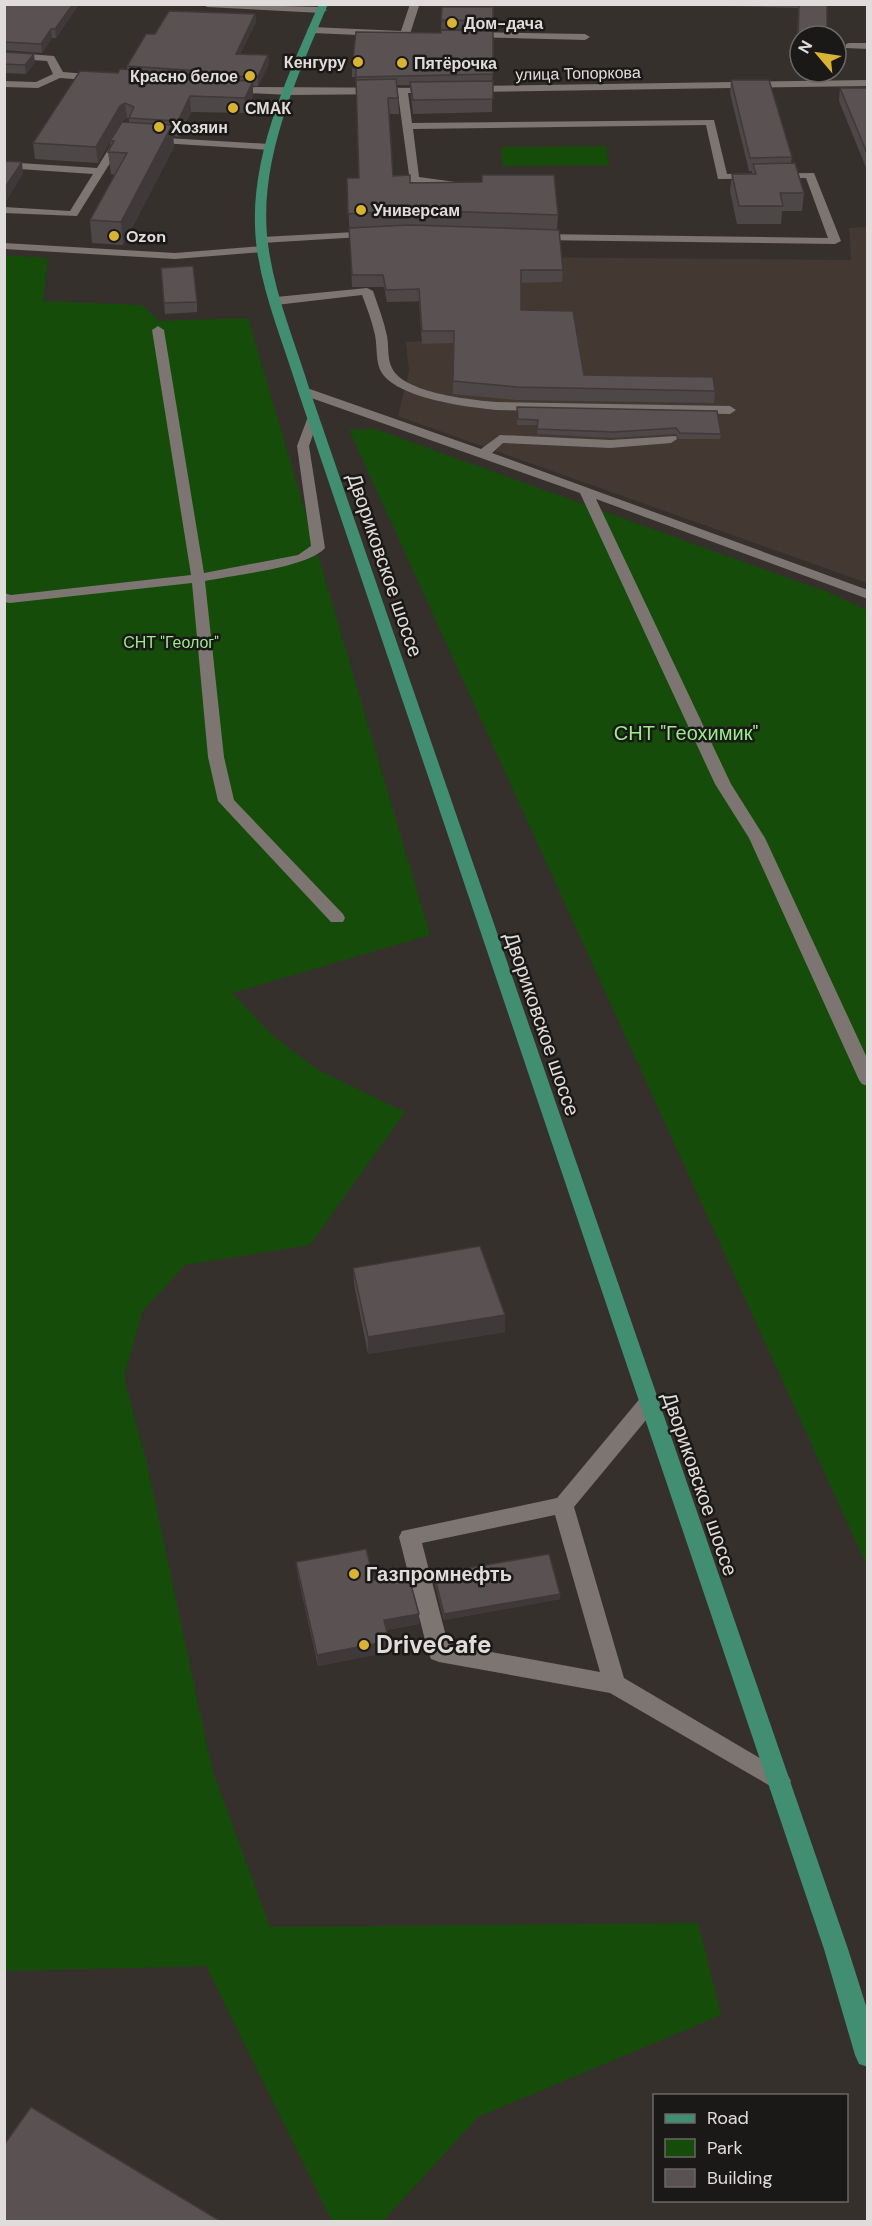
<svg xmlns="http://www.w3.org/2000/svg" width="872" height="2226" viewBox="0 0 872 2226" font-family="'DM Sans',sans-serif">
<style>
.built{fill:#443832}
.green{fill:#154c09}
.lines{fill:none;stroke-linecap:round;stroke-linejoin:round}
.minor{fill:#7c7572;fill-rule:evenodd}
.major{fill:#418e73;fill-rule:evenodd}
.wall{fill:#4d4747}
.shaded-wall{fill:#3f3939}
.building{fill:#5a5252;stroke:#3f3939;stroke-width:1.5}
.poi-dot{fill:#d9b334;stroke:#1b1917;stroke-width:2}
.labels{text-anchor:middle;stroke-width:5;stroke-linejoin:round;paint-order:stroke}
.far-poi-label{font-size:16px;font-weight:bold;fill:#e0dcdb;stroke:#1b1917;text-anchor:start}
.far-street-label{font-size:16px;fill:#e0dcdb;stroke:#1b1917}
.far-park-label{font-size:16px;fill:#9aeb8c;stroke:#1b1917}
.street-label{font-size:20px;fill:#e0dcdb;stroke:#1b1917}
.park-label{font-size:20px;fill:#9aeb8c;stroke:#1b1917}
.poi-label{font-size:20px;font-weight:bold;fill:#e0dcdb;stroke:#1b1917;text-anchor:start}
.near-poi-label{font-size:24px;font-weight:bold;fill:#e0dcdb;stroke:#1b1917;text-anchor:start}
</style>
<rect width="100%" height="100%" fill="#36302d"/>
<polygon class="built" points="867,227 867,583 398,416 409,371 406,342 422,341 419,302 387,302 385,294 498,257 851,260 849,228"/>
<g class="green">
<polygon points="606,146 609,165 503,166 501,147"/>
<polygon points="4,255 48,258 43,301 142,305 159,321 248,318 430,935 232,993 272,1035 318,1070 405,1112 310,1245 185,1265 142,1312 124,1377 148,1468 212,1769 270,1927 698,1923 721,2015 478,2117 383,2221 332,2221 206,1966 5,1971"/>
<polygon points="375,429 830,593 867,610 867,1566 349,430"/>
</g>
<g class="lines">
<g class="minor">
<polygon points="203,4 322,7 327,10 322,13 207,7"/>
<polygon points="410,4 419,6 410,34 405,37 312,33 307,30 312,27 401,31"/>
<polygon points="469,32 585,34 590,37 585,40 466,37 464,35"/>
<polygon points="849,43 868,43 868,49 846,48 846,44"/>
<polygon points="4,52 54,56 63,72 99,75 104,78 99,81 60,78 38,88 4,87 4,81 36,82 53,74 47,61 4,58"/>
<polygon points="868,80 868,86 470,92 465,89 470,86"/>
<polygon points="230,87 438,88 438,92 434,93 408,93 412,123 714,120 727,174 814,173 841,241 835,244 537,240 531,237 537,234 828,238 806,178 718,179 706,125 413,129 419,177 470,184 471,186 466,189 410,182 398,94 290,95 226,92 225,90"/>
<polygon points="120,136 125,139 77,216 4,213 4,207 70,211 93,174 4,168 4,162 97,168 116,137"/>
<polygon points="149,137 270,144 275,147 270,150 145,142 145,138"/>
<polygon points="374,231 378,232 378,236 262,243 256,240 262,237"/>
<polygon points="4,243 175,253 263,246 269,249 263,252 175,259 4,249"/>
<path d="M367,288l6,3c5,15 11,30 14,45 2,10 0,23 5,32 11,25 80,32 104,34l234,4 6,4 -6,4 -234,-4c-28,-3 -107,-12 -117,-43 -3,-10 -2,-22 -4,-32 -3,-14 -8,-27 -13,-40l-86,10 -6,-4 6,-4z"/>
<path d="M158,326l6,4 40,243 94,-18 13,-9 -14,-100 12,-32h8l2,3 -10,29 16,102c-18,20 -92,27 -120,33l19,176 10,43 109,114 2,4 -2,4h-12l-113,-121 -10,-44 -16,-174 -182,20 -6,-1v-9l7,2 180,-20 -39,-245z"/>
<polygon points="304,387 481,449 500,435 610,440 676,436 677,439 671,443 610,448 503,443 492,453 868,590 868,599 596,499 731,784 765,838 868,1060 868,1086 862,1084 859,1080 749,838 715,784 580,493 300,394 298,391"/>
<path d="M649,1394l7,2 3,6 -3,6 -82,99 50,171 163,96 4,7 -4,7 -8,3 -169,-98 -171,-31 -8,-3 -3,-7 -29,-115 3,-6 155,-33 85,-102zM555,1515l45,157 -152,-28 -26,-101z"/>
</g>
<path class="major" d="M319,4h9c-32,76 -73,162 -59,247 7,47 27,94 41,140l538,1558 20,63v55l-9,-3 -4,-9 -31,-106 -526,-1558c-14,-46 -34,-93 -41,-141 -12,-85 29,-170 62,-246z"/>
</g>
<g class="wall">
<polygon points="4,4 79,4 56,38 52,38 42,53 4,50"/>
<polygon points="725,4 828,4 828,9 800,36 800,55 797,55 798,8 725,6"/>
<polygon points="442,7 493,7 493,30 441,29"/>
<polygon points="255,14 256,22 240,54 268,55 269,64 258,86 253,86 253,96 246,113 191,112 179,137 173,136 174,147 123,245 92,243 90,220 115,175 111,174 108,152 111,148 110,141 129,122 129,119 127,118 121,122 98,163 35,159 33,143 127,70 127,66 155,34"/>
<polygon points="493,31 492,112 413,114 411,95 410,85 397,85 398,98 399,114 389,114 393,176 410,183 558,215 557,230 563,270 562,282 521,283 521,310 584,375 715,391 714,403 516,400 453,394 453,343 422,344 419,301 387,302 384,287 352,287 347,178 359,178 356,77 352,77 352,68 441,33"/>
<polygon points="4,52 35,62 26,74 4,73"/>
<polygon points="731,80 792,157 791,163 804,193 802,211 782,211 781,224 737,224 730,191 732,174 752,174 752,171 749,171 730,93"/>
<polygon points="840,88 867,88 867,170 839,101"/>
<polygon points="161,268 197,302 197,312 165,314"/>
<polygon points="517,407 721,434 720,439 679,439 676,434 613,438 537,434 538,425 517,425"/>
<polygon points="353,1268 505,1332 368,1354 354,1284"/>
<polygon points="296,1562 374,1580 419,1614 419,1624 386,1630 389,1652 318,1666 297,1572"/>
<polygon points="434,1574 560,1599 444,1620 434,1580"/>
</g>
<g class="shaded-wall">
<polygon points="73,4 79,4 56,38 55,29"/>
<polygon points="255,14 256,22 236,62 236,54"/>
<polygon points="51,29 52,38 42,53 41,44"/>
<polygon points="34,54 35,62 26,74 25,65"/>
<polygon points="268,55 269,64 258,86 258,77"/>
<polygon points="253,81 253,96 246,113 245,98"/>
<polygon points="190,96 191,112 179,137 178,121"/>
<polygon points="125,103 127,118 121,122 98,163 96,147 120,106"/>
<polygon points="172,125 174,147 123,245 121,222"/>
<polygon points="22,162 23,174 4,205 4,189"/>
<polygon points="505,1315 505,1332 368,1354 368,1337"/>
<polygon points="560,1594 560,1599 444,1620 444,1614"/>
<polygon points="419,1614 419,1624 384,1630 384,1620"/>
<polygon points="389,1641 389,1652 318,1666 317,1655"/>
</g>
<g class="building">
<polygon points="4,4 73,4 55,29 51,29 41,44 4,42"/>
<polygon points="799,4 827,4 827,36 800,36 800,43 798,43"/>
<polygon points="442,7 493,7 493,21 441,20"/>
<polygon points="169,11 255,14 236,54 268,55 258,77 219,76 201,71 127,66 146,34 155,34"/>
<polygon points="441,30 493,31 493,74 356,77 356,68 352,68 356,32 441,33"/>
<polygon points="4,52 34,54 25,65 4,64"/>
<polygon points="120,69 199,75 218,80 253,81 245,98 190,96 178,121 129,118 134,107 125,103 120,106 96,147 33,143 80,71 118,73"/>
<polygon points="396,79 398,98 388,98 393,176 410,175 410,183 482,182 482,175 554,175 558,215 410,210 348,214 347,178 359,178 356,80"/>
<polygon points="731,80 769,80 792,157 750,158"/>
<polygon points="493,81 493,99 413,100 410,82"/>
<polygon points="840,88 867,88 867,153"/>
<polygon points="122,122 172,125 121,222 90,220 127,153 108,152 114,141 110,141"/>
<polygon points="4,161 22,162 4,189"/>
<polygon points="795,163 804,193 780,193 783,206 739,206 732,174 756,174 753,164"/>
<polygon points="410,225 559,230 563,270 521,270 521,310 573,311 584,375 713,377 715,391 517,387 453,381 454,331 422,331 419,289 386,290 383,275 352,275 349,228"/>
<polygon points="193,266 197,302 164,303 161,268"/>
<polygon points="517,407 717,411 721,434 680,433 676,428 614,432 537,429 538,420 518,419"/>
<polygon points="480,1246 505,1315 368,1337 353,1268"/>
<polygon points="366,1549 374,1580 408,1574 419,1614 384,1620 389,1641 317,1655 296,1562"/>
<polygon points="549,1554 560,1594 444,1614 434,1574"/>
<polygon points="31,2107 222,2222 4,2222 4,2145"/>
</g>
<g class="poi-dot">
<circle cx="452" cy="23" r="6"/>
<circle cx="358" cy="62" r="6"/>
<circle cx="402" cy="63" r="6"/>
<circle cx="250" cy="76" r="6"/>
<circle cx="233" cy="108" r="6"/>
<circle cx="159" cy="127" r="6"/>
<circle cx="361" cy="210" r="6"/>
<circle cx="114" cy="236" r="6"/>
<circle cx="354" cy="1574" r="6"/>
<circle cx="364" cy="1645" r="6"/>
</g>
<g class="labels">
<g class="far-poi-label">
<text x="464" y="29">Дом-дача</text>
<text x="346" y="68" text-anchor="end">Кенгуру</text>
<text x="414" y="69">Пятёрочка</text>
<text x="238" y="82" text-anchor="end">Красно белое</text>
<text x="245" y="114">СМАК</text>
<text x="171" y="133">Хозяин</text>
<text x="373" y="216">Универсам</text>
<text x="126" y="242">Ozon</text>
</g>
<g class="far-street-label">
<text transform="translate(578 73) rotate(-1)" y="6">улица Топоркова</text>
</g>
<g class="far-park-label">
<text x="171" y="648">СНТ "Геолог"</text>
</g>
<g class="street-label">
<text transform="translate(385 565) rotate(71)" y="7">Двориковское шоссе</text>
<text transform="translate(542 1024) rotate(71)" y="7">Двориковское шоссе</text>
<text transform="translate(700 1484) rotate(71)" y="7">Двориковское шоссе</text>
</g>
<g class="park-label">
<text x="686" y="740">СНТ "Геохимик"</text>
</g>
<g class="poi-label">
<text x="366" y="1581">Газпромнефть</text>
</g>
<g class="near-poi-label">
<text x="376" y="1653">DriveCafe</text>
</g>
</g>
<rect width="872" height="2226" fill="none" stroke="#e0dcdb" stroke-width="12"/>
<rect x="653" y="2094" width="195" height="108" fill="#1b1917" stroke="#6a6765" stroke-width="1.5"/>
<rect x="665" y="2114" width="30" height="9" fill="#418e73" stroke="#6a6765" stroke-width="1.5"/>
<text x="707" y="2124" font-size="18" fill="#e0dcdb">Road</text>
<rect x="665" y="2139" width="30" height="18" fill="#154c09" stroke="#6a6765" stroke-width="1.5"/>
<text x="707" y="2154" font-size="18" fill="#e0dcdb">Park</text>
<rect x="665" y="2169" width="30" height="18" fill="#5a5252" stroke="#6a6765" stroke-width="1.5"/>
<text x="707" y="2184" font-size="18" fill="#e0dcdb">Building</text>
<g transform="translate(818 54) rotate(299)"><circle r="28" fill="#1b1917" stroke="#6a6765" stroke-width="1.5"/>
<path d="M0-4.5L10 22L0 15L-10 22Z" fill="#d9b334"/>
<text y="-9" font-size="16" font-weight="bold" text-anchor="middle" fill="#e0dcdb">N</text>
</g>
</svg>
